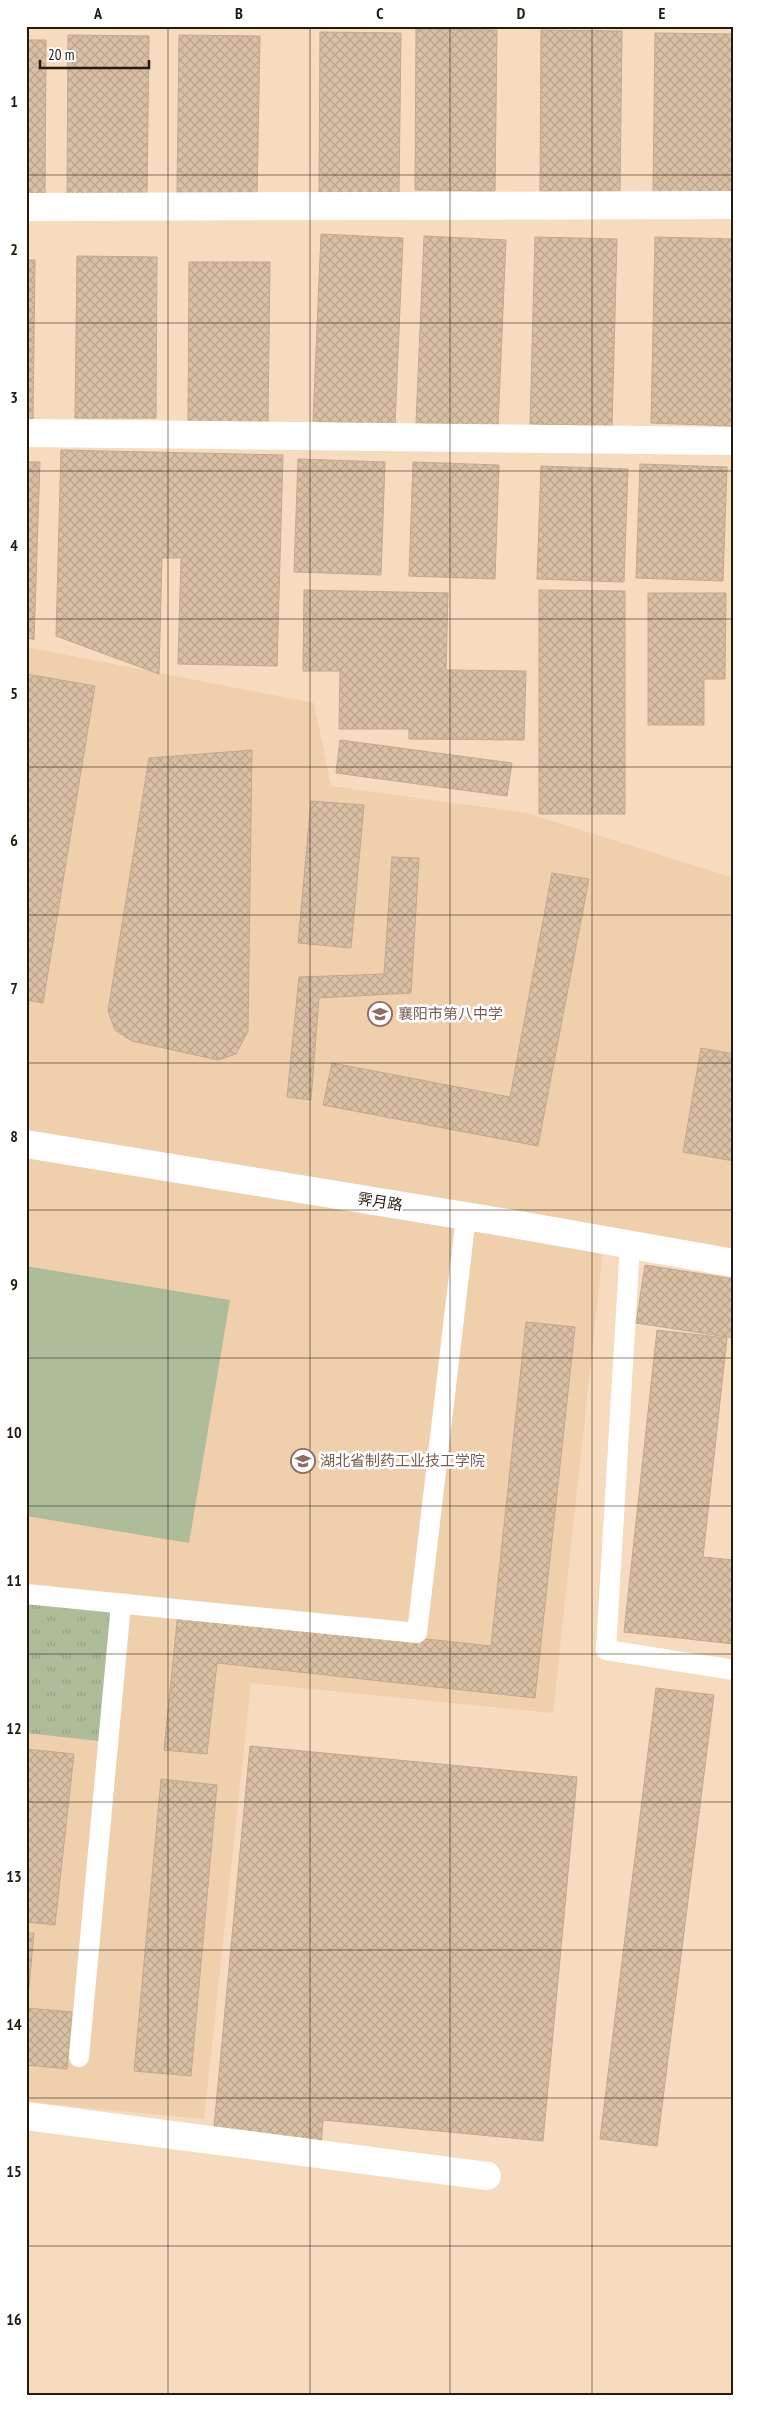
<svg xmlns="http://www.w3.org/2000/svg" width="760" height="2421" viewBox="0 0 760 2421" font-family="'PT Sans Narrow','Noto Sans SC',sans-serif">
<style>
.built{fill:#f0cfad}
.grass{fill:url(#grass-tufts)}
.park{fill:#aebc99}
.building{fill:url(#building-cross-hatch);stroke:#c2a88c}
.lines{fill:none;stroke-linecap:round;stroke-linejoin:round}
.lane{stroke:#fff;stroke-width:20}
.street{stroke:#fff;stroke-width:28}
.grid{fill:none;stroke:#241a10;stroke-width:1;stroke-opacity:0.55}
.labels{text-anchor:middle;stroke-width:5;stroke-linejoin:round;paint-order:stroke}
.education-label{font-size:15px;fill:#785e54;stroke:#fff;text-anchor:start}
.street-label{font-size:15px;fill:#241a10;stroke:#fff}
.neatline{fill:none;stroke:#241a10;stroke-width:2}
.grid-label{font-size:16px;text-anchor:middle;font-weight:bold;fill:#241a10}
</style>
<defs>
<pattern id="grass-tufts" width="24" height="20" patternUnits="userSpaceOnUse" patternTransform="scale(1.25)"><rect width="24" height="20" fill="#aebc99"/><path d="M3 7l-1-3M5 7V3M7 7l1-3M15 17l-1-3M17 17v-4M19 17l1-3" fill="none" stroke="#96a183"/></pattern>
<pattern id="building-cross-hatch" width="8" height="8" patternUnits="userSpaceOnUse" patternTransform="scale(1.25)"><rect width="8" height="8" fill="#d9bfa3"/><path d="M0 0l8 8M0 8l8-8" fill="none" stroke="#baa48b"/></pattern>
</defs>
<rect width="100%" height="100%" fill="#f6dbbe"/>
<polygon class="built" points="26,647 314,703 331,786 527,813 734,878 734,1263 604,1240 553,1713 251,1683 204,2119 26,2102"/>
<polygon class="grass" points="26,1594 121,1604 108,1742 26,1733"/>
<polygon class="park" points="26,1266 230,1300 189,1543 26,1516"/>
<g class="building">
<polygon points="416,29 497,30 495,191 415,190"/>
<polygon points="541,30 622,31 620,191 540,191"/>
<polygon points="320,32 401,33 399,194 319,193"/>
<polygon points="655,33 734,34 734,195 653,194"/>
<polygon points="68,35 149,36 147,196 67,196"/>
<polygon points="179,35 260,36 257,197 177,196"/>
<polygon points="26,40 46,40 45,201 26,201"/>
<polygon points="321,234 403,238 395,425 313,421"/>
<polygon points="424,236 506,240 498,427 416,423"/>
<polygon points="535,237 617,239 612,426 530,424"/>
<polygon points="655,237 734,239 733,426 651,423"/>
<polygon points="77,256 157,257 156,418 75,418"/>
<polygon points="26,260 35,260 33,420 26,420"/>
<polygon points="189,262 270,262 268,423 188,422"/>
<polygon points="61,450 283,455 277,666 178,664 181,558 162,558 159,674 56,636"/>
<polygon points="298,459 385,462 381,575 294,572"/>
<polygon points="26,462 40,462 34,640 26,637"/>
<polygon points="413,462 499,465 495,579 409,576"/>
<polygon points="640,464 727,467 723,581 636,578"/>
<polygon points="541,466 628,469 624,582 537,579"/>
<polygon points="304,590 448,593 446,670 526,671 524,740 409,739 409,729 339,729 340,671 303,671"/>
<polygon points="539,590 625,591 625,814 539,814"/>
<polygon points="648,593 726,593 725,679 704,679 704,725 648,725"/>
<polygon points="26,674 95,686 43,1003 26,1000 26,703 29,686 26,686"/>
<polygon points="340,740 512,763 507,796 336,773"/>
<polygon points="252,750 248,1031 236,1054 218,1060 132,1041 115,1030 108,1011 149,758"/>
<polygon points="311,801 364,805 351,948 298,943"/>
<polygon points="392,857 419,858 411,993 319,998 311,1100 287,1097 299,977 384,974"/>
<polygon points="552,873 589,879 538,1146 323,1105 332,1063 510,1097"/>
<polygon points="701,1048 734,1054 734,1161 683,1152"/>
<polygon points="645,1265 734,1279 734,1338 636,1323"/>
<polygon points="526,1322 575,1327 535,1698 217,1663 207,1754 164,1750 178,1612 491,1646"/>
<polygon points="657,1330 727,1338 703,1557 734,1560 734,1644 624,1632"/>
<polygon points="656,1688 714,1695 657,2146 600,2139"/>
<polygon points="250,1746 577,1777 543,2141 323,2120 320,2158 212,2148"/>
<polygon points="26,1749 74,1754 55,1925 26,1922"/>
<polygon points="161,1779 217,1785 191,2076 134,2071"/>
<polygon points="26,1933 34,1933 27,2008 72,2012 67,2069 26,2065"/>
</g>
<g class="lines">
<g class="lane">
<polyline points="630,1245 606,1650 734,1670"/>
<polyline points="26,1594 417,1633 466,1216"/>
<polyline points="79,2057 121,1604"/>
</g>
<g class="street">
<polyline points="26,207 734,205"/>
<polyline points="26,433 734,441"/>
<polyline points="26,1144 508,1223 734,1263"/>
<polyline points="26,2116 487,2176"/>
</g>
</g>
<path class="grid" d="M168,26v2369M310,26v2369M450,26v2369M592,26v2369M26,175h708M26,323h708M26,471h708M26,619h708M26,767h708M26,915h708M26,1063h708M26,1210h708M26,1358h708M26,1506h708M26,1654h708M26,1802h708M26,1950h708M26,2098h708M26,2246h708"/>
<defs>
<symbol id="school-ring" viewBox="-11 -11 22 22"><circle r="9.5" fill="#fff" stroke="#8d6e63" stroke-width="1.5"/><path d="M0-5L7-2L0 1L-7-2ZM-4 1L0 2.5L4 1V4Q0 6-4 4Z" fill="#8d6e63"/></symbol>
<symbol id="university-ring" viewBox="-11 -11 22 22"><circle r="9.5" fill="#fff" stroke="#8d6e63" stroke-width="1.5"/><path d="M0-5L7-2L0 1L-7-2ZM-4 1L0 2.5L4 1V4Q0 6-4 4Z" fill="#8d6e63"/></symbol>
</defs>
<g fill-rule="evenodd">
<use href="#school-ring" x="366" y="1000" width="28" height="28"/>
<use href="#university-ring" x="289" y="1447" width="28" height="28"/>
</g>
<g class="labels">
<g class="education-label">
<text x="398" y="1019">襄阳市第八中学</text>
<text x="320" y="1466">湖北省制药工业技工学院</text>
</g>
<g class="street-label">
<text transform="translate(380 1202) rotate(9)" y="5">霁月路</text>
</g>
</g>
<rect width="760" height="2421" fill="none" stroke="#ffffff" stroke-width="55"/>
<path d="M40 60v8h109v-8" fill="none" stroke="#241a10" stroke-width="2.5"/>
<text x="48" y="60" font-size="15" fill="#241a10" stroke="#ffffff" stroke-width="4" paint-order="stroke">20 m</text>
<rect x="28" y="28" width="704" height="2366" class="neatline"/>
<g class="grid-label">
<text x="98" y="19">A</text>
<text x="239" y="19">B</text>
<text x="380" y="19">C</text>
<text x="521" y="19">D</text>
<text x="662" y="19">E</text>
<text x="14" y="107">1</text>
<text x="14" y="255">2</text>
<text x="14" y="403">3</text>
<text x="14" y="551">4</text>
<text x="14" y="699">5</text>
<text x="14" y="846">6</text>
<text x="14" y="994">7</text>
<text x="14" y="1142">8</text>
<text x="14" y="1290">9</text>
<text x="14" y="1438">10</text>
<text x="14" y="1586">11</text>
<text x="14" y="1734">12</text>
<text x="14" y="1882">13</text>
<text x="14" y="2030">14</text>
<text x="14" y="2177">15</text>
<text x="14" y="2325">16</text>
</g>
</svg>
